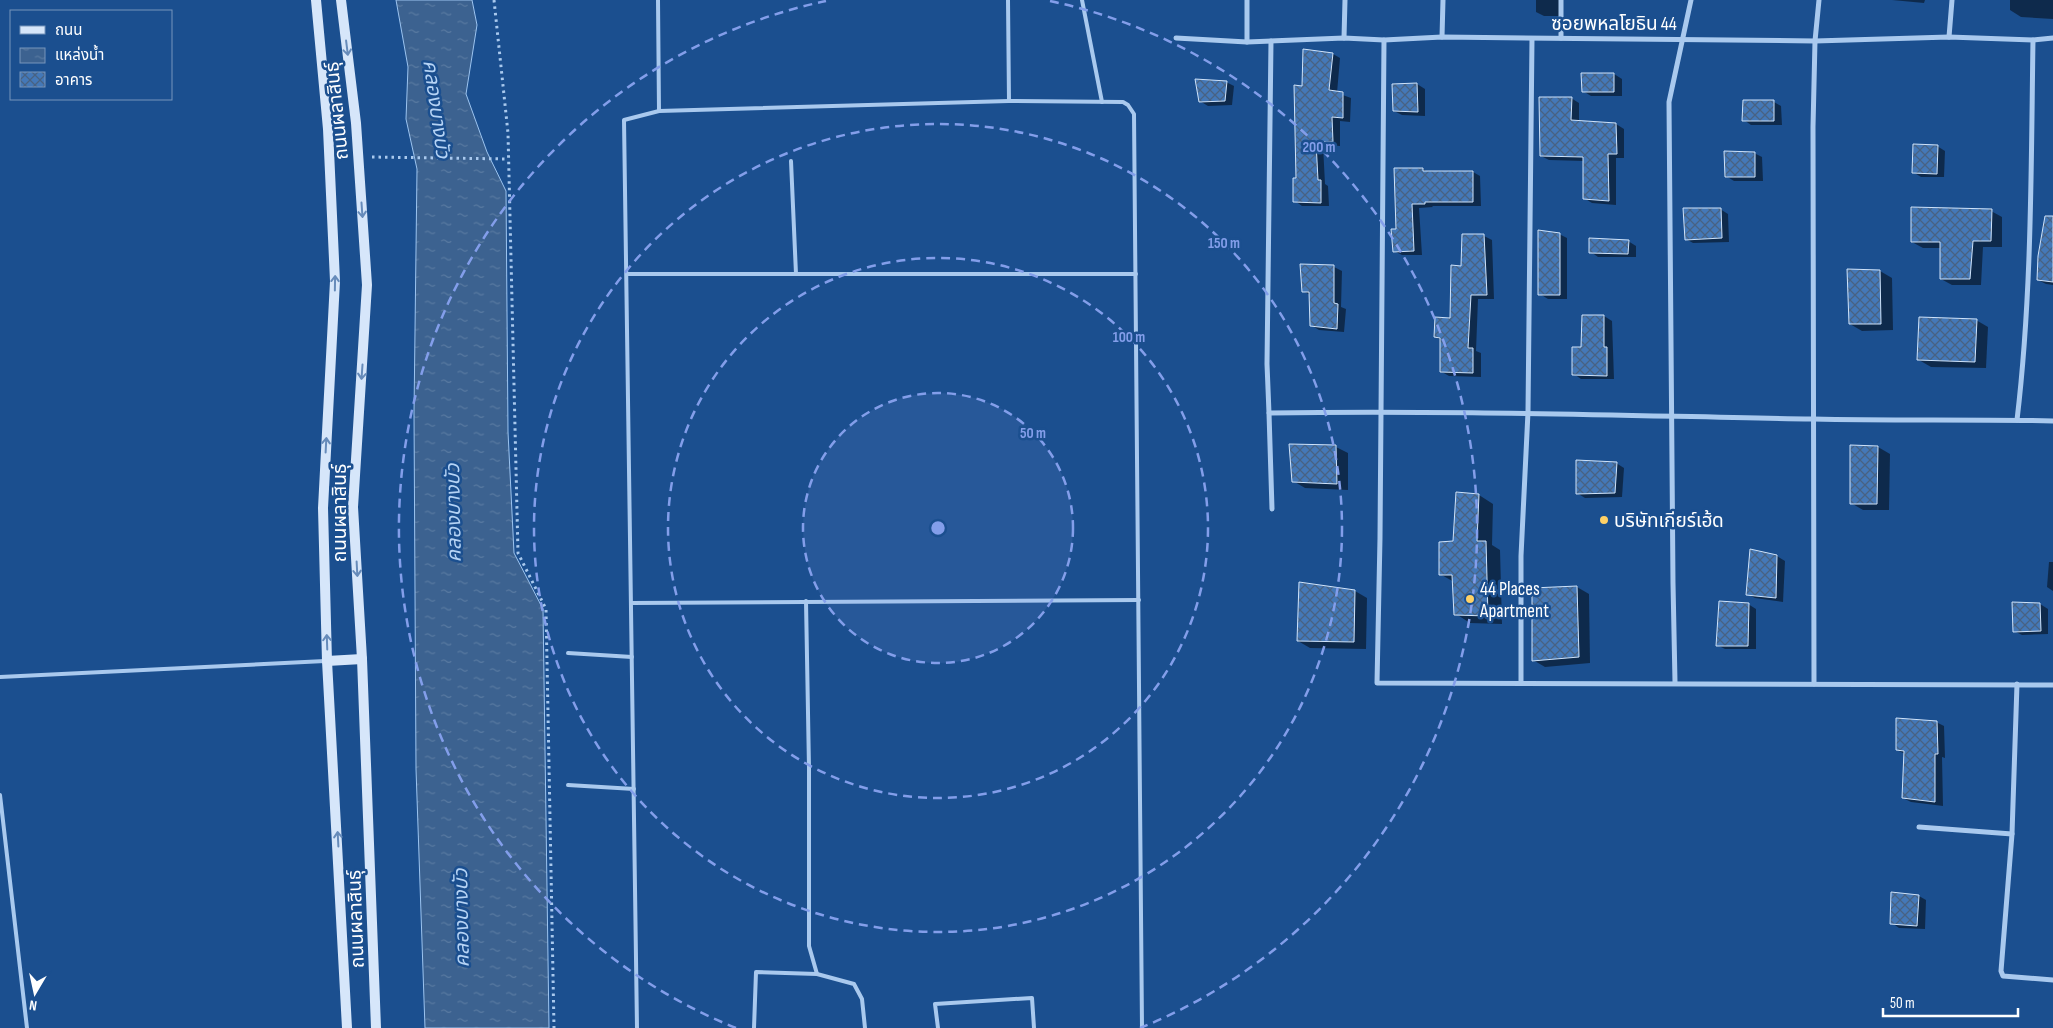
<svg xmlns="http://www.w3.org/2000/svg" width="2053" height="1028" viewBox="0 0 2053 1028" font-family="'Sofia Sans Condensed','Noto Sans Thai',sans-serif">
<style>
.water{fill:url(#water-ripples);stroke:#9cc4f0}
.shadow{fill:#0007}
.building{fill:url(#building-cross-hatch);stroke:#cfe3fa}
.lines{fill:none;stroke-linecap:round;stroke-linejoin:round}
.path{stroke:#a9c9ee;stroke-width:3;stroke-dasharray:2.5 4;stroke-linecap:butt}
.service{stroke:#a9c9ee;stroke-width:4}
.minor{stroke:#a9c9ee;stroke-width:5}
.secondary{stroke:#d6e6fa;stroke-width:10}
.oneway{stroke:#668bba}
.ring{fill:none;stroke:#839eea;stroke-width:2.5;stroke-dasharray:9 6}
.poi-dot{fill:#ffd166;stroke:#1b4f8f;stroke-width:2}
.labels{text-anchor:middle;stroke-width:5;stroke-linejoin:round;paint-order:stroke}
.street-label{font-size:19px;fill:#fff;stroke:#1b4f8f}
.poi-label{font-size:19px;fill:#fff;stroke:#1b4f8f;text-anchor:start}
.water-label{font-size:20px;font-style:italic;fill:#b5d3f5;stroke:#1b4f8f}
.centre{fill:#839eea;stroke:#1b4f8f;stroke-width:2.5}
.ring-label{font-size:15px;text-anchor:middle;font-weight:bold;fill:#839eea;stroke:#1b4f8f;stroke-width:5;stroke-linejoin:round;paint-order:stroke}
</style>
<defs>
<pattern id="water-ripples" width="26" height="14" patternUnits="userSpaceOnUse" patternTransform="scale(1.25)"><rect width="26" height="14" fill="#3c6290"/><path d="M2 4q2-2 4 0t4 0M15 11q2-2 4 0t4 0" fill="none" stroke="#597aa1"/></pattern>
<pattern id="building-cross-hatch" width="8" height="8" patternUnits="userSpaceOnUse" patternTransform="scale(1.25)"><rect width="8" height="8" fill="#4478b7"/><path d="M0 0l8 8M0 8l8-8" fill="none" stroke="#486282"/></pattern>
</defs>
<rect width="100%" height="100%" fill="#1b4f8f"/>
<polygon class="water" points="396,0 472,0 477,25 466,94 487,152 506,191 508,432 514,553 543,609 549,1028 425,1028 416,769 414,413 417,169 406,119 408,67"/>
<g class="shadow">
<polygon points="1536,0 1561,0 1561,16 1544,16 1536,12"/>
<polygon points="1892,0 1925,0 1924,3"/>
<polygon points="2010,0 2053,0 2053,19 2021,17 2010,10"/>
<polygon points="1333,54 1340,58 1337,93 1351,98 1350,122 1340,121 1340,146 1323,145 1325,184 1328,186 1329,206 1302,206 1295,201 1303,88"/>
<polygon points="1583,74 1614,74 1622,79 1622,96 1591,96 1583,91"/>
<polygon points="1226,82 1234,86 1232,105 1208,106 1200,101"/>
<polygon points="1417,84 1425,89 1425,116 1402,115 1394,111"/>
<polygon points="1571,98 1579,103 1579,122 1616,124 1624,129 1624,158 1616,158 1616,205 1592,203 1584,198 1584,161 1549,160 1541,156"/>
<polygon points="1774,102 1781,106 1782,125 1751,125 1744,120"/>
<polygon points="1937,146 1945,151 1944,177 1921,177 1913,172"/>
<polygon points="1754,153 1762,157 1763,181 1734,181 1726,176"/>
<polygon points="1423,169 1429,173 1473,172 1480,176 1481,206 1432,206 1433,207 1419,208 1422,255 1402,255 1394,251 1397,230"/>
<polygon points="1720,209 1728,214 1729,242 1693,243 1686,239"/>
<polygon points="1991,211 2002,217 2002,247 1983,247 1981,285 1952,285 1941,279 1941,248 1923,248 1912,242"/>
<polygon points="2053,231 2053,285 2046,284 2038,280"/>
<polygon points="1559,234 1567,238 1567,299 1548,299 1540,294"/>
<polygon points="1484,236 1492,240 1494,299 1478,299 1476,351 1481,353 1481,377 1449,376 1442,372 1441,340 1435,337 1452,319 1463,267"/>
<polygon points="1628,241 1636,246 1636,257 1598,257 1591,252"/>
<polygon points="1334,267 1342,271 1341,307 1346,309 1344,332 1319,330 1311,325 1310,295 1303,291"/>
<polygon points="1880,271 1892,278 1893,330 1862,331 1850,324"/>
<polygon points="1604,316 1612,321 1614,379 1581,379 1574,374 1582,348"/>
<polygon points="1976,320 1988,327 1986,368 1931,367 1919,360"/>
<polygon points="1336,447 1348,453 1348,490 1305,488 1293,481"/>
<polygon points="1878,447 1890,454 1889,510 1863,510 1851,503"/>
<polygon points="1616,463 1624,468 1622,497 1585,498 1577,493"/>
<polygon points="1479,495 1493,504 1492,545 1500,550 1502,624 1470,623 1456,614 1454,582 1440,574 1454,543"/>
<polygon points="1751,551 1777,556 1785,561 1783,602 1755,598 1747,594"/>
<polygon points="2049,562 2053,562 2053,591 2047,587"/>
<polygon points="1577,587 1589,594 1590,663 1545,667 1533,660"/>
<polygon points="1355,591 1367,598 1366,649 1310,648 1298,641"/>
<polygon points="1748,604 1756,609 1756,649 1725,649 1717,645"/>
<polygon points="2014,604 2040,604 2048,609 2048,634 2022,635 2014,631"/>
<polygon points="1936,722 1944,726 1945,758 1942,757 1943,806 1911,802 1903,798 1905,754 1897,750"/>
<polygon points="1919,896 1926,900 1925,929 1899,928 1892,923"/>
</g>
<g class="building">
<polygon points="1303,49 1333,53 1329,90 1343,92 1343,118 1332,117 1333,142 1316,142 1318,180 1321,180 1321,203 1293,202 1293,178 1296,178 1294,85 1302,86"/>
<polygon points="1581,73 1614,73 1614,92 1582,92"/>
<polygon points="1195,79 1227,81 1225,101 1199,102"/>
<polygon points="1417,83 1418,112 1393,111 1392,84"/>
<polygon points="1539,97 1572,97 1571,120 1616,123 1617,154 1608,154 1609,201 1583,199 1583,157 1540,156"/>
<polygon points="1743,100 1774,100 1774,121 1742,121"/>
<polygon points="1913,144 1938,145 1937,174 1912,173"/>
<polygon points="1724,151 1755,152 1755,177 1725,177"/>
<polygon points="1394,168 1423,168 1423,171 1473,171 1473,202 1425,202 1425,204 1412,204 1414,251 1393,252 1391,229 1396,229"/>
<polygon points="1911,207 1992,209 1991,241 1973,241 1970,279 1940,279 1940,242 1911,242"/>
<polygon points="1683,208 1721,208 1722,238 1685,240"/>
<polygon points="2045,216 2053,216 2053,282 2037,280 2038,256"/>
<polygon points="1538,230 1560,233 1560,295 1538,295"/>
<polygon points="1462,234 1484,234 1487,295 1471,295 1468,348 1473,348 1473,373 1440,372 1440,338 1434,337 1435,317 1450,318 1451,265 1461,266"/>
<polygon points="1589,238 1629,240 1628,254 1589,253"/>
<polygon points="1300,264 1334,265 1334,303 1338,304 1337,329 1310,326 1309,292 1302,292"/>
<polygon points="1847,269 1880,270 1881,324 1849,324"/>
<polygon points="1582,315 1604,315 1604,347 1607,347 1607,376 1572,375 1572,347 1581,347"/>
<polygon points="1919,317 1977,319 1975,362 1917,360"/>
<polygon points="1289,444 1336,445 1337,484 1292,482"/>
<polygon points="1850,445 1878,446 1877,504 1850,504"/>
<polygon points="1576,460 1617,462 1615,493 1576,494"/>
<polygon points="1456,492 1479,494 1477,541 1486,541 1488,616 1454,615 1452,575 1439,575 1439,542 1453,541"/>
<polygon points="1750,549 1777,555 1776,598 1746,595"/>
<polygon points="1299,582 1355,590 1354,642 1297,641"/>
<polygon points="1577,586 1579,657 1532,661 1532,588"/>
<polygon points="1719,601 1749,603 1748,646 1716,646"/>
<polygon points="2012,602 2040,603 2041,631 2013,632"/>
<polygon points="1896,718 1937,721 1938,754 1935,754 1935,802 1902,798 1904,751 1896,750"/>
<polygon points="1891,892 1919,895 1917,926 1890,924"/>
</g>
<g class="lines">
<g class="path">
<polyline points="494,0 508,133 518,553 546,609 554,1028"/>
<polyline points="372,157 508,159"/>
</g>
<g class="service">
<polyline points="658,0 659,111"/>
<polyline points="1008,0 1009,101"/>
<polyline points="1082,0 1102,102"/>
<polyline points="791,161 796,274"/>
<polyline points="627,274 1136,274"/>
<polyline points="806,601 809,768 809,946 817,974"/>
<polyline points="632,603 1139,600"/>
<polyline points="568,653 632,657"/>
<polyline points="0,677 325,661"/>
<polyline points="568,785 634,789"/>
<polyline points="0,795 27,1028"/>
<polyline points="637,1028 624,120 659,111 1009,101 1123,102 1128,105 1134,114 1142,1028"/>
<polyline points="754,1028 756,972 817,974 854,984 862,999 865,1028"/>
<polyline points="938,1028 935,1004 1032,998 1034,1028"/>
</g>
<g class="minor">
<polyline points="1561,0 1561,38"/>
<polyline points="1442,37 1443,0"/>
<polyline points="1949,37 1952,0"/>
<polyline points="1176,38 1247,42 1344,38 1384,40 1442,37 1815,41 1949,37 2033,40 2053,38"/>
<polyline points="1344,38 1345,0"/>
<polyline points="1384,40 1380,538 1377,683 2053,685"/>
<path d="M1271,41l-4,323 2,49c181,-3 362,3 544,6 80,2 160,0 240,2"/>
<polyline points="1247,42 1247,0"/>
<polyline points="1269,413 1272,509"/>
<path d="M2017,420c15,-126 14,-253 16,-380"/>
<polyline points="1675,682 1673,583 1669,102 1691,0"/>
<polyline points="1521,683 1521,556 1528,412 1532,39"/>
<polyline points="1814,684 1813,127 1815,41 1819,0"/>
<polyline points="2017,684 2012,834 2001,971 2003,976 2053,980"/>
<polyline points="1919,827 2012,834"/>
</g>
<g class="secondary">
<polyline points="316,0 328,129 335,281 323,508 327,661 347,1028"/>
<polyline points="341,0 356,123 367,285 353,507 362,659 376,1028"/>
<polyline points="327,661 362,659"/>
</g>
</g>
<defs><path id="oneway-shaft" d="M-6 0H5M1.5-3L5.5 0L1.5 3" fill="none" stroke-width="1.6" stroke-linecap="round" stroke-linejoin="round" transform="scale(1.25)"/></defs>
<g class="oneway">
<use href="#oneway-shaft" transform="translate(347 48) rotate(83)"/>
<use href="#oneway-shaft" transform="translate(362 210) rotate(86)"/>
<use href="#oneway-shaft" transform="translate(335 283) rotate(-89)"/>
<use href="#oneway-shaft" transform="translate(362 372) rotate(94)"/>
<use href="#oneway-shaft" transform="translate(326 445) rotate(-87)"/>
<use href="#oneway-shaft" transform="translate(357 569) rotate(87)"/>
<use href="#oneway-shaft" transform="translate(327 642) rotate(-92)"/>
<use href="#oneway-shaft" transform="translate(338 839) rotate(-93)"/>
</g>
<circle cx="938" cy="528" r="135" fill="#839eea" fill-opacity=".12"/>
<g class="ring">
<circle cx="938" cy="528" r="135"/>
<circle cx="938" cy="528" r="270"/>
<circle cx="938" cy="528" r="404"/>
<path d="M736 1028A539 539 0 0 1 826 1M1050 1A539 539 0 0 1 1140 1028"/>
</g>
<g class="poi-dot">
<circle cx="1604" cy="520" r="5"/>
<circle cx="1470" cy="599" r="5"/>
</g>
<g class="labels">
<g class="street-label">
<text x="1614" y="30">ซอยพหลโยธิน 44</text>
<text transform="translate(336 111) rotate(-96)" y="7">ถนนผลาสินธุ์</text>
<text transform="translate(339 513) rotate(-90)" y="7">ถนนผลาสินธุ์</text>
<text transform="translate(355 919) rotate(-92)" y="7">ถนนผลาสินธุ์</text>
</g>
<g class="poi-label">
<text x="1614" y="527">บริษัทเกียร์เฮ้ด</text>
<text x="1480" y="595">44 Places<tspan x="1480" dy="22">Apartment</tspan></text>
</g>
<g class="water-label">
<text transform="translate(437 109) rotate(82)" y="7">คลองบางบัว</text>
<text transform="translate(453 513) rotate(-91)" y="7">คลองบางบัว</text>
<text transform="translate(461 918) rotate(-91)" y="7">คลองบางบัว</text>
</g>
</g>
<circle cx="938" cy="528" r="8" class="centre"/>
<g class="ring-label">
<text x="1319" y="152">200 m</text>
<text x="1224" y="248">150 m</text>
<text x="1129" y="342">100 m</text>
<text x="1033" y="438">50 m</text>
</g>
<rect x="10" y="10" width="162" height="90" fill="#1b4f8f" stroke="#7695bc"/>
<rect x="20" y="26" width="25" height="8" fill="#d6e6fa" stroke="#7695bc"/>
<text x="55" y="35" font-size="15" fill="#ffffff">ถนน</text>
<rect x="20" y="48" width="25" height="15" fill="url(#water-ripples)" stroke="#7695bc"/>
<text x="55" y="60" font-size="15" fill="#ffffff">แหล่งน้ำ</text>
<rect x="20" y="72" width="25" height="15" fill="url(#building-cross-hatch)" stroke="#7695bc"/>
<text x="55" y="85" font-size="15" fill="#ffffff">อาคาร</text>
<g transform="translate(35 993) rotate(189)" stroke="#1b4f8f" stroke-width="4" paint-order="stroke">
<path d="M0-4L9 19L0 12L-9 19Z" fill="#ffffff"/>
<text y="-8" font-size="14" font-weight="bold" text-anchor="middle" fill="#ffffff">N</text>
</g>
<path d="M1883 1008v8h135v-8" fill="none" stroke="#ffffff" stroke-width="2.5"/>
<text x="1890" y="1008" font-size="15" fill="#ffffff" stroke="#1b4f8f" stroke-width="4" paint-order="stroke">50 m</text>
</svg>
